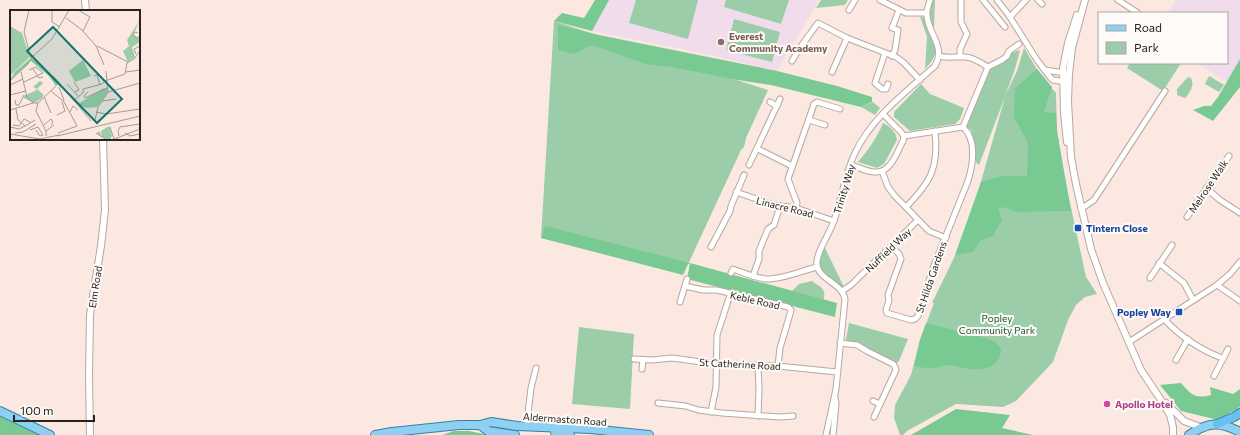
<svg xmlns="http://www.w3.org/2000/svg" width="1240" height="435" viewBox="0 0 1240 435" font-family="Commissioner,sans-serif">
<style>
.education{fill:#f1dceb}
.green{fill:#9bcda9}
.forest{fill:#79ca92}
.lines{fill:none;stroke-linecap:round;stroke-linejoin:round}
.minor-casing{stroke:#b8a7a0;stroke-width:7}
.tertiary-casing{stroke:#b8a7a0;stroke-width:8}
.primary-casing{stroke:#397fa3;stroke-width:10}
.trunk-casing{stroke:#397fa3;stroke-width:10}
.minor{stroke:#fff;stroke-width:5}
.tertiary{stroke:#fff;stroke-width:6}
.primary{stroke:#8dd0f2;stroke-width:8}
.trunk{stroke:#67c0ee;stroke-width:8}
.education-dot{fill:#8d6e63;stroke:#fdfaf8;stroke-width:1.5}
.transit-dot{fill:#1a4fb4;stroke:#fdfaf8;stroke-width:1.5}
.hotel-dot{fill:#d1479c;stroke:#fdfaf8;stroke-width:1.5}
.labels{text-anchor:middle;stroke-width:4;stroke-linejoin:round;paint-order:stroke}
.education-label{font-size:10px;font-weight:bold;fill:#785e54;stroke:#fdfaf8;text-anchor:start}
.street-label{font-size:10px;fill:#292320;stroke:#fdfaf8}
.transit-label{font-size:10px;font-weight:bold;fill:#164399;stroke:#fdfaf8;text-anchor:start}
.park-label{font-size:10px;fill:#1b5632;stroke:#fdfaf8}
.hotel-label{font-size:10px;font-weight:bold;fill:#b23c85;stroke:#fdfaf8;text-anchor:start}
.inset-road{fill:none;stroke:#a79a94;stroke-width:1}
.view{fill:#0f766e;fill-opacity:0.15;stroke:#0f766e;stroke-width:2}
.inset-edge{fill:none;stroke:#292320;stroke-width:2}
</style>
<rect width="100%" height="100%" fill="#fbe9e1"/>
<g class="education">
<polygon points="609,0 819,0 777,71 705,54 592,31"/>
<polygon points="1176,0 1240,0 1240,59 1227,82 1197,63 1227,63 1227,13 1167,13"/>
</g>
<g class="green">
<polygon points="636,0 698,0 688,39 629,23"/>
<polygon points="726,0 789,0 781,24 724,7"/>
<polygon points="821,0 848,0 845,5 816,8"/>
<path d="M932,0h3l-1,29c-4,-11 -6,-18 -2,-29z"/>
<path d="M920,16l4,2c7,22 21,31 1,51l2,-32z"/>
<polygon points="734,19 780,32 772,62 726,50"/>
<polygon points="554,21 768,90 746,138 744,147 741,150 684,273 541,238"/>
<polygon points="1024,48 1041,76 1056,93 1057,131 1064,175 1086,277 1097,294 1085,297 1076,305 1068,320 1053,362 1016,401 1003,407 956,404 907,431 903,435 900,435 894,418 895,405 911,375 920,340 934,303 932,303 967,231 1005,97 979,165 976,162 974,142 971,130 966,126 990,70 1010,57 1011,53 1020,50 1015,69 1005,96 1017,71"/>
<polygon points="1130,63 1181,63 1163,91 1127,68"/>
<polygon points="1209,76 1224,85 1219,92 1205,84"/>
<path d="M1188,77l3,1c4,7 -1,15 -6,20l-8,-3v-6z"/>
<polygon points="921,84 930,94 964,108 960,119 955,124 910,131 894,117 894,112"/>
<polygon points="873,102 880,108 875,115 861,107"/>
<path d="M883,123c8,4 13,9 14,17l-13,24 -7,4 -19,-6c10,-12 19,-24 25,-39z"/>
<path d="M824,248h1l19,39h-4c-19,-15 -27,-14 -16,-39z"/>
<path d="M812,281c10,7 15,8 11,21l-32,-10 8,-8z"/>
<polygon points="849,323 908,339 899,361 895,365 849,343 846,339"/>
<polygon points="579,327 634,334 630,409 572,404"/>
</g>
<g class="forest">
<polygon points="595,0 609,0 592,31 554,21 562,13 584,18"/>
<polygon points="558,25 594,34 777,71 837,86 872,97 872,102 861,107 771,85 738,80 672,67 646,64 592,45 574,54 558,50"/>
<polygon points="1240,59 1240,87 1213,121 1193,110 1204,106 1211,106 1218,97"/>
<polygon points="1037,69 1052,87 1044,112 1056,113 1057,131 1071,211 1016,212 1005,207 998,209 1002,220 993,236 981,240 973,252 955,255 981,182 1002,176 1027,176 1028,143 1014,117 1015,88"/>
<polygon points="545,226 690,263 837,303 835,317 687,279 690,263 687,265 683,275 541,238"/>
<path d="M926,323l57,14 12,5 6,7c0,17 -17,22 -32,20 -7,-1 -14,-4 -21,-4 -5,0 -8,2 -13,3 -7,1 -14,-1 -21,-2l6,-26z"/>
<path d="M1181,383c11,12 13,16 30,12l-1,-8 23,7 7,-5v18l-22,13 -37,-9 -21,-26z"/>
<polygon points="956,409 1010,415 1002,428 1033,435 911,435"/>
<polygon points="0,416 39,435 0,435"/>
<polygon points="454,431 469,431 489,435 429,435 442,435"/>
</g>
<g class="lines">
<defs>
<g id="minor">
<polyline points="880,0 906,13 926,13"/>
<polyline points="983,0 1005,27"/>
<polyline points="997,0 1008,14 1037,60 1050,77 1053,80 1066,82"/>
<polyline points="1038,0 1042,4"/>
<polyline points="1118,0 1138,13"/>
<polyline points="849,10 855,0"/>
<polyline points="1010,17 1026,0"/>
<polyline points="885,53 875,83 882,89 886,89 888,84"/>
<polyline points="892,56 895,50 898,30 892,28 899,10"/>
<path d="M939,56c11,3 16,0 26,1 8,0 16,6 23,10"/>
<polyline points="960,57 960,49 967,34 961,22 961,0"/>
<polyline points="792,61 799,49 818,23 847,38 896,57 903,62 920,80"/>
<polyline points="1045,70 1065,73"/>
<polyline points="832,72 847,38"/>
<polyline points="770,102 777,106"/>
<polyline points="809,120 825,125"/>
<polyline points="963,127 988,67 1002,60 1007,56 1009,51 1019,44"/>
<polyline points="904,136 963,127"/>
<polyline points="758,149 792,166"/>
<polyline points="749,165 780,99"/>
<path d="M851,165c7,2 16,7 24,7 16,1 22,-20 28,-31l1,-5 -4,-5 -17,-17"/>
<polyline points="882,171 888,187 894,195 929,231 946,238"/>
<polyline points="1206,188 1220,200 1240,213"/>
<polyline points="736,192 774,205 796,208 834,221"/>
<path d="M906,207c25,-25 33,-40 29,-76"/>
<polyline points="796,208 797,203 788,179 814,104 817,102 840,109"/>
<polyline points="1081,209 1094,200 1165,91"/>
<polyline points="1187,217 1229,156"/>
<polyline points="711,247 730,211 731,206 744,175"/>
<path d="M892,247l7,7 2,5 -13,36 1,5 -3,10 1,3 24,7 4,-1 3,-3 15,-48 35,-87c5,-17 9,-41 -5,-54"/>
<polyline points="1159,263 1184,283 1193,300"/>
<path d="M731,273l2,-4c11,4 22,9 34,10 16,0 34,-8 50,-12"/>
<polyline points="753,276 759,259 759,251 768,229 774,225 780,206"/>
<polyline points="1150,278 1172,245"/>
<polyline points="1217,285 1240,301"/>
<polyline points="685,286 703,290 717,290 788,307 791,310 790,314 780,348 778,366"/>
<polyline points="842,291 851,285 918,220"/>
<polyline points="680,302 687,279"/>
<path d="M1164,319c16,17 37,31 58,39"/>
<polyline points="1129,342 1217,285 1230,274 1240,262"/>
<polyline points="840,343 857,345 867,351 893,364 895,367 896,370 874,417"/>
<polyline points="634,359 652,360 672,358 716,364 778,366 837,372"/>
<polyline points="1176,360 1188,339"/>
<polyline points="758,365 759,390 758,416"/>
<polyline points="642,369 643,360"/>
<polyline points="1214,376 1228,349"/>
<polyline points="873,401 880,404"/>
<polyline points="658,403 686,406 698,410 722,413 780,417 793,416"/>
<polyline points="711,412 716,387 717,335 730,295"/>
<polyline points="527,422 531,388 536,368"/>
<path d="M826,435l10,-46 9,-90c-3,-16 -26,-19 -28,-34 -2,-11 13,-32 16,-42 9,-23 11,-48 22,-70 17,-36 51,-61 80,-87 12,-21 -10,-35 -8,-54 0,-4 2,-8 3,-12"/>
<polyline points="833,435 836,404 835,397"/>
</g>
<g id="tertiary">
<polyline points="85,0 86,11"/>
<polyline points="1085,0 1072,48 1069,74 1068,101 1071,157 1076,184 1091,249 1103,283 1141,370 1159,397 1170,415 1173,427 1173,435"/>
<polyline points="1067,142 1064,113 1063,68 1068,43 1077,15"/>
<polyline points="1166,403 1184,421 1200,427"/>
<polyline points="90,435 89,376 90,315 101,246 105,210 103,139"/>
</g>
<g id="primary">
<polyline points="0,411 50,435"/>
<polyline points="480,425 488,431 515,435"/>
<polyline points="555,432 570,435"/>
<polyline points="375,435 392,432 459,425 480,425 491,422 517,426 590,429 649,435"/>
<path d="M1189,435c19,-13 31,-14 51,-3"/>
</g>
<polyline id="trunk" points="1217,424 1234,417 1240,413"/>
</defs>
<use href="#minor" class="minor-casing"/>
<use href="#tertiary" class="tertiary-casing"/>
<use href="#primary" class="primary-casing"/>
<use href="#trunk" class="trunk-casing"/>
<use href="#minor" class="minor"/>
<use href="#tertiary" class="tertiary"/>
<use href="#primary" class="primary"/>
<use href="#trunk" class="trunk"/>
</g>
<circle class="education-dot" cx="721" cy="42" r="4"/>
<g class="transit-dot">
<rect x="1074" y="224" width="8" height="8" rx="2"/>
<rect x="1175" y="308" width="8" height="8" rx="2"/>
</g>
<circle class="hotel-dot" cx="1107" cy="404" r="4"/>
<g class="labels">
<g class="education-label">
<text x="729" y="40">Everest<tspan x="729" dy="12">Community Academy</tspan></text>
</g>
<g class="street-label">
<text transform="translate(1208 186) rotate(-56)" y="4">Melrose Walk</text>
<text transform="translate(844 189) rotate(-73)" y="4">Trinity Way</text>
<text transform="translate(785 207) rotate(14)" y="4">Linacre Road</text>
<text transform="translate(888 250) rotate(-44)" y="4">Nuffield Way</text>
<text transform="translate(931 277) rotate(-71)" y="4">St Hilda Gardens</text>
<text transform="translate(95 287) rotate(-81)" y="4">Elm Road</text>
<text transform="translate(755 300) rotate(13)" y="4">Keble Road</text>
<text transform="translate(740 364) rotate(3)" y="4">St Catherine Road</text>
<text transform="translate(565 419) rotate(4)" y="4">Aldermaston Road</text>
</g>
<g class="transit-label">
<text x="1086" y="232">Tintern Close</text>
<text x="1171" y="316" text-anchor="end">Popley Way</text>
</g>
<g class="park-label">
<text x="997" y="322">Popley<tspan x="997" dy="12">Community Park</tspan></text>
</g>
<g class="hotel-label">
<text x="1115" y="408">Apollo Hotel</text>
</g>
</g>
<g transform="translate(10 10)">
<rect width="130" height="130" fill="#fbe9e1"/>
<path d="M130,10l-7,15 5,3 2,-2v6l-8,5 3,10 -7,5 -5,-11 6,-5 -2,-6zM0,16l12,7 8,24 -20,19zM73,50l8,16 -16,6 -6,-11zM30,71l3,2 -6,6 7,6 -3,4 -7,4 -10,-5 -1,-2 12,-5 2,-2 -4,-2zM94,78l3,1v4l-10,14 -11,1 -8,-4zM99,116l3,9 -2,5h-2l-11,-7 2,-2 3,5 -1,-5z" fill="#9bcda9"/>
<path d="M21,48l23,20 4,7 -2,1 -7,-10 -18,-15 -21,19 5,-8z" fill="#79ca92"/>
<path class="inset-road" d="M19,0l-5,22 7,26 25,21 35,42M42,0v12l8,5M68,0l12,7 -7,14M56,8l16,12 14,16 8,19M128,23l-3,-1 -2,3 4,3 3,-2M87,36l31,16M126,44l-2,-5 6,-3M21,48l21,-19 17,-29M23,59l6,9 4,-1M96,61l2,22M11,62l6,25 6,6h5l18,-17M116,62l14,-2M84,66l3,-1 3,10M0,71l19,-18M14,72l19,-9 -7,-6 -7,3M64,72l5,8 -4,2M57,74l11,12M92,74l3,-3 20,-7 2,-11 7,-4 6,-8M0,75l13,-6M49,77l5,13M41,81l12,10M78,82l-4,4 1,2 22,-10M0,85l16,-4M34,87l7,16M5,90l1,5h3l5,-10M63,91l10,-8v-4l19,-5M92,91l14,-2M28,93l-2,8 10,20M6,99l2,11 7,6 10,-6M0,100l23,-7M60,102l3,-6 5,4M86,102l10,2 34,-5M47,105l8,-4 -3,-9M85,110l3,-13 10,-15 32,-9M3,115l6,1 5,-7 6,3M34,115l7,-6 2,3 -2,3M0,117l9,2 6,-3M100,117l4,12M20,120l8,-3 5,8 -3,1 -4,-6M5,123l8,-1 13,-8M48,123l19,-7 -14,-26M86,123l11,7M115,123l5,3 10,-2M0,124l30,5 19,-4M36,126v-5l8,-6M47,126l83,-20M109,126l-1,-5 2,-4 20,-3M102,130l28,-11"/>
<path class="view" d="M43,17l69,72 -25,24 -70,-72z"/>
<rect width="130" height="130" class="inset-edge"/>
</g>
<rect x="1098" y="12" width="130" height="52" fill="#fdfaf8" stroke="#a8a4a2"/>
<rect x="1106" y="25" width="20" height="6" fill="#8dd0f2" stroke="#a8a4a2"/>
<text x="1134" y="32" font-size="12" fill="#292320">Road</text>
<rect x="1106" y="42" width="20" height="12" fill="#9bcda9" stroke="#a8a4a2"/>
<text x="1134" y="52" font-size="12" fill="#292320">Park</text>
<path d="M14 415v6h80v-6" fill="none" stroke="#292320" stroke-width="2"/>
<text x="20" y="415" font-size="12" fill="#292320" stroke="#fdfaf8" stroke-width="3" paint-order="stroke">100 m</text>
</svg>
